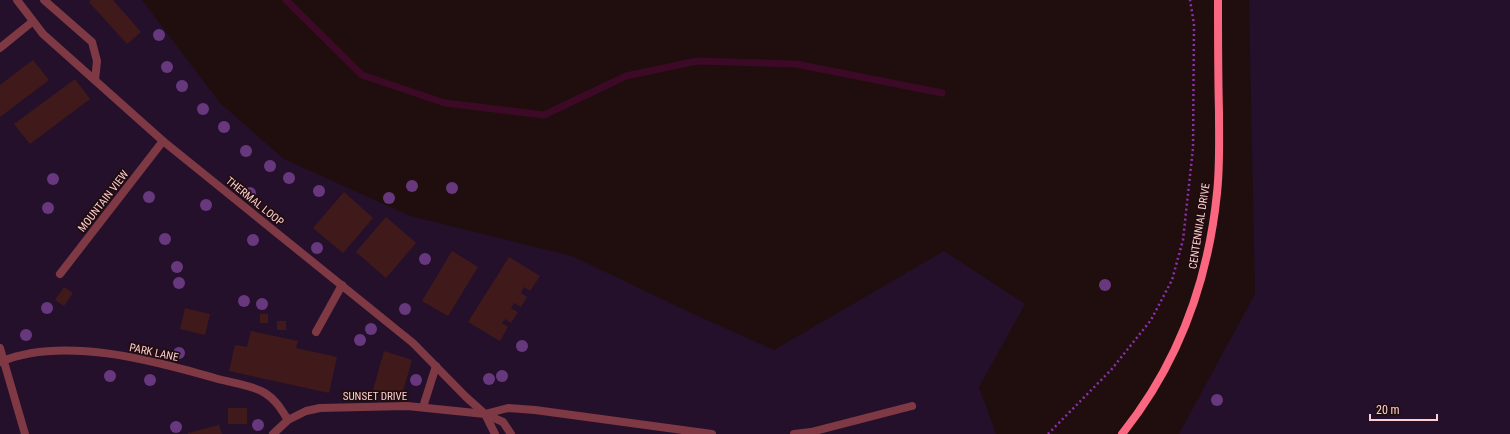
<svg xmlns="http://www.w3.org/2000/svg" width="1510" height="434" viewBox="0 0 1510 434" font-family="'Roboto Condensed',sans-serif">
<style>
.green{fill:#24102a}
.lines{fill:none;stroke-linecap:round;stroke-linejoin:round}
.stream{stroke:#3c0a26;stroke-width:7}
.building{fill:#401a1a}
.path{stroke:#8f30af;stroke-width:2.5;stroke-dasharray:2 3;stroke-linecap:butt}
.service{stroke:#7e3944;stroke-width:8}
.secondary{stroke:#fb6780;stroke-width:8}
.tree{fill:#68387f}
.labels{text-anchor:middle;stroke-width:3.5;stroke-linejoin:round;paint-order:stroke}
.street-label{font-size:11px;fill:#fecdd1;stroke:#200d0e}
</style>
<rect width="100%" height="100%" fill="#200d0e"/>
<g class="green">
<polygon points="0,0 142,0 220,103 284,159 410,216 572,256 689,312 774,350 944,251 1025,304 979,387 996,434 0,434"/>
<polygon points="1249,0 1510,0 1510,434 1179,434 1255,294"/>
</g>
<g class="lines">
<polyline class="stream" points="286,0 362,75 445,103 544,115 626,76 697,61 796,64 942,93"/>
</g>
<g class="building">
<polygon points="91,0 113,0 141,32 127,44 89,2"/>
<polygon points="33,60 49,80 0,117 0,85"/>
<polygon points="75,79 90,99 30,144 14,124"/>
<polygon points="344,192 373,218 343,253 313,228"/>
<polygon points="386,217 416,243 386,278 356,252"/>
<polygon points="452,251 478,267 448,316 422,301"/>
<polygon points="509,257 540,276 530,291 524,287 521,293 527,297 521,307 514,303 511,308 518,312 511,323 505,319 502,323 508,327 500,341 468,322"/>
<polygon points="64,287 73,293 64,306 55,300"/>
<polygon points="185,308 210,314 205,335 180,329"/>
<rect x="260" y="314" width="8" height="9"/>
<rect x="277" y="321" width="9" height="9"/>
<polygon points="251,331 298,341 296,348 337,357 329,393 229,371 235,345 247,347"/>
<polygon points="384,351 412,360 401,398 373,390"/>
<rect x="228" y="408" width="19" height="16"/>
<polygon points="219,425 222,434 188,434 188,433"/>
</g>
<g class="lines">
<polyline class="path" points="1048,434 1111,370 1151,320 1172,280 1183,240 1193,148 1194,24 1190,0"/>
<g class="service">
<polyline points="17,0 43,34 163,141 413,343 466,397 485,414 503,422 511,434"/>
<polyline points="44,0 92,42 97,61 95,80"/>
<polyline points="0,48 32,22"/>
<polyline points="60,274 163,141"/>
<polyline points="316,332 342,285"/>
<polyline points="0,348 25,434"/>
<path d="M0,362c63,-27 155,-1 218,17 15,4 34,6 47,14 11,7 16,16 23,27"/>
<polyline points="423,407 436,366"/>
<polyline points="485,414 495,434"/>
<polyline points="273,434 288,420 306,411 320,408 407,406 485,414 508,408 535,410 712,434"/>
<polyline points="794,434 811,432 912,406"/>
</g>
<path class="secondary" d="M1122,434c56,-70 86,-152 95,-241 3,-27 2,-54 2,-81 -1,-37 -1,-75 -1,-112"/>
</g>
<g class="tree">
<circle cx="159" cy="35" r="6"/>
<circle cx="167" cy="67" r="6"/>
<circle cx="182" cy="86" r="6"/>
<circle cx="203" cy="109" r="6"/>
<circle cx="224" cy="127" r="6"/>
<circle cx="246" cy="151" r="6"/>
<circle cx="270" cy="166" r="6"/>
<circle cx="289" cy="178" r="6"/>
<circle cx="53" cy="179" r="6"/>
<circle cx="412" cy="186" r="6"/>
<circle cx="452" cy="188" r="6"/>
<circle cx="319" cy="191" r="6"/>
<circle cx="250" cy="193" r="6"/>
<circle cx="149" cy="197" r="6"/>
<circle cx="389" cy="198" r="6"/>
<circle cx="206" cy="205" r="6"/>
<circle cx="48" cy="208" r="6"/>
<circle cx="165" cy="239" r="6"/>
<circle cx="253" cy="240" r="6"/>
<circle cx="317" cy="248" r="6"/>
<circle cx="425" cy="259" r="6"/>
<circle cx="177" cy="267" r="6"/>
<circle cx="179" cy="283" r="6"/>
<circle cx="1105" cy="285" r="6"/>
<circle cx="244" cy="301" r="6"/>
<circle cx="262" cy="304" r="6"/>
<circle cx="47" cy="308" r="6"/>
<circle cx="405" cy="309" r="6"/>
<circle cx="371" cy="329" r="6"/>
<circle cx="26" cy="335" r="6"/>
<circle cx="360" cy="340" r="6"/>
<circle cx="522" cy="346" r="6"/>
<circle cx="179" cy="353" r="6"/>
<circle cx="110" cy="376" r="6"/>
<circle cx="502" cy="376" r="6"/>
<circle cx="489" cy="379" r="6"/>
<circle cx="150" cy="380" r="6"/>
<circle cx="416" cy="380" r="6"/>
<circle cx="1217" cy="400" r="6"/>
<circle cx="258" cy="425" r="6"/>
<circle cx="176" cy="427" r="6"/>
</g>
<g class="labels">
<g class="street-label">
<text transform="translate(103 201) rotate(-52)" y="4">MOUNTAIN VIEW</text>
<text transform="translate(255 201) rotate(39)" y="4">THERMAL LOOP</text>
<text transform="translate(1199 226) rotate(-81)" y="4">CENTENNIAL DRIVE</text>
<text transform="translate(154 352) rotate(12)" y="4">PARK LANE</text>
<text x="375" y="400">SUNSET DRIVE</text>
</g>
</g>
<path d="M1370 414v6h67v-6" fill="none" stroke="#fecdd1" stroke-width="2"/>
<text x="1376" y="414" font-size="12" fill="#fecdd1" stroke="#200d0e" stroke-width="3" paint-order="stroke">20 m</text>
</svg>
